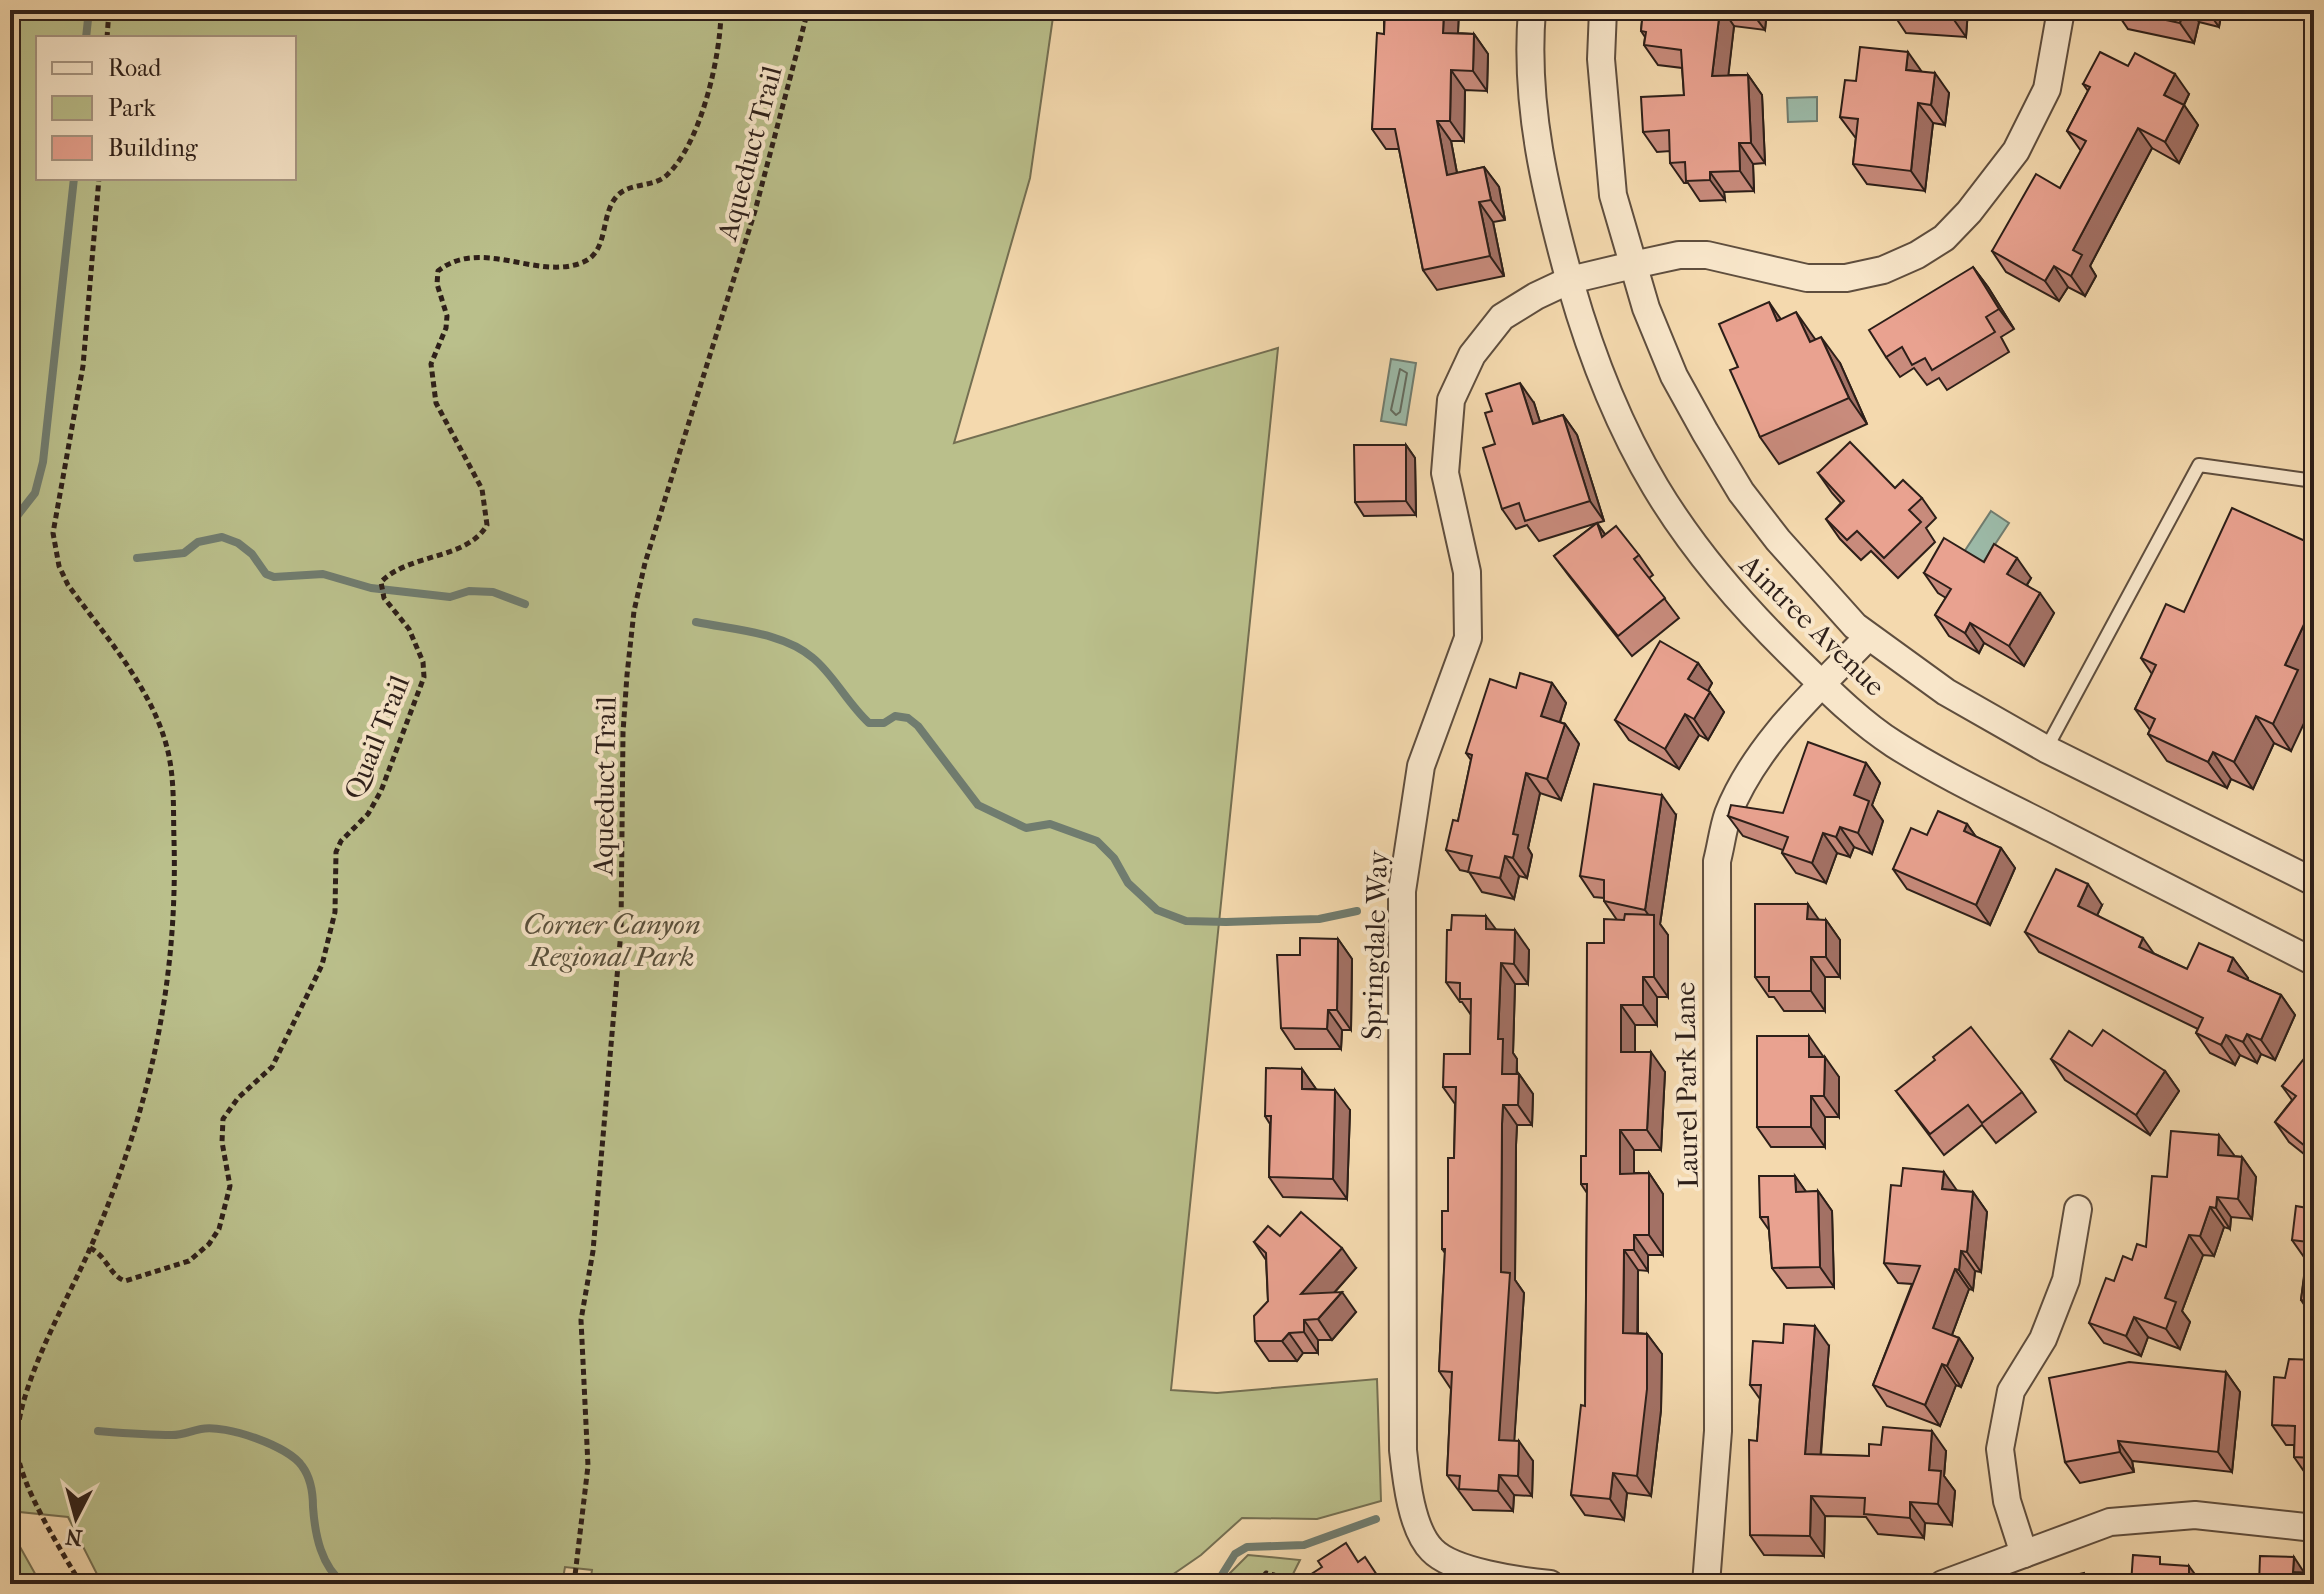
<svg xmlns="http://www.w3.org/2000/svg" width="2324" height="1594" viewBox="0 0 2324 1594" font-family="'IM FELL French Canon',serif">
<style>
.green{fill:#babf8b;stroke:#746f52;stroke-width:2;fill-rule:evenodd}
.water{fill:#9cbaa8;stroke:#707c6f;stroke-width:2}
.lines{fill:none;stroke-linecap:round;stroke-linejoin:round}
.shore{stroke:#646c60;stroke-width:2}
.stream{stroke:#707c6f;stroke-width:8}
.lane-casing{stroke:#5f4e3e;stroke-width:16}
.street-casing{stroke:#5f4e3e;stroke-width:30}
.path{stroke:#2d1f19;stroke-width:5;stroke-dasharray:6 4;stroke-linecap:butt}
.lane{stroke:#f8e6ca;stroke-width:12}
.street{stroke:#f8e6ca;stroke-width:26}
.wall{fill:#c88b7c;stroke:#2d1f19;stroke-width:2}
.shaded-wall{fill:#a37165;stroke:#2d1f19;stroke-width:2}
.building{fill:#e9a290;stroke:#2d1f19;stroke-width:2}
.labels{text-anchor:middle;stroke-width:8;stroke-linejoin:round;paint-order:stroke}
.street-label{font-size:28px;fill:#2d1f19;stroke:#f8e6ca}
.park-label{font-size:28px;font-style:italic;fill:#574f3b;stroke:#f8e6ca}
</style>
<rect width="100%" height="100%" fill="#f4d9ae"/>
<filter id="stains"><feTurbulence type="fractalNoise" baseFrequency=".0025" numOctaves="4"/><feColorMatrix values="0 0 0 0 .2 0 0 0 0 .09 0 0 0 0 .02 0 0 0 .5 -.17"/></filter>
<radialGradient id="worn" r=".72"><stop offset=".6" stop-color="#630" stop-opacity="0"/><stop offset="1" stop-color="#630" stop-opacity=".3"/></radialGradient>
<g class="green">
<path d="M10,10h1044l-24,168 -76,265 324,-95 -107,1042 46,3 160,-14 4,122 -64,18 -75,-1 -41,37 -42,29h-569l2,-14 -27,-3 -3,17h-460l-34,-67 -58,-6zM294,38v140h-256v-140z"/>
<polygon points="10,1529 38,1579 42,1584 10,1584"/>
<polygon points="1248,1555 1300,1560 1288,1584 1219,1584"/>
</g>
<g class="water">
<polygon points="1817,97 1817,121 1788,122 1787,98"/>
<polygon points="1391,359 1416,363 1406,425 1381,421"/>
<polygon points="1991,511 2009,523 1982,564 1964,552"/>
</g>
<g class="lines">
<polygon class="shore" points="1400,369 1407,373 1400,412 1396,415 1391,410"/>
<g class="stream">
<polyline points="86,38 89,10"/>
<polyline points="10,525 35,493 43,462 74,178"/>
<polyline points="137,558 184,553 198,542 222,537 238,543 252,554 266,574 274,577 323,574 371,588 450,597 469,591 493,592 525,604"/>
<path d="M696,622c38,8 87,10 117,36 20,16 35,46 56,65h15l11,-7 13,2 10,8 60,79 48,23 24,-4 47,17 17,17 14,25 29,27 29,11 40,1 93,-3 38,-8"/>
<path d="M98,1431c25,2 49,4 74,4 11,0 18,-4 29,-6 25,-5 87,17 101,37 9,12 11,27 11,41 2,28 8,59 31,77"/>
<polyline points="1013,1584 1020,1577 1064,1584"/>
<polyline points="1209,1584 1220,1578 1235,1554 1247,1547 1304,1545 1376,1519"/>
</g>
<defs>
<polyline id="lane" points="2046,749 2199,465 2314,481"/>
<g id="street">
<path d="M1532,10c-8,95 14,185 39,275 45,157 106,258 223,372 31,30 64,64 100,87 50,32 106,58 159,85 87,44 174,88 261,133"/>
<polyline points="1603,10 1601,59 1613,195 1646,308 1674,376 1705,432 1741,492 1778,540 1855,626 1946,692 2046,749 2314,882"/>
<polyline points="2024,1554 2007,1501 2000,1449 2011,1391 2043,1339 2066,1280 2078,1209"/>
<path d="M1550,1584c-30,-3 -97,-12 -118,-34 -21,-21 -26,-72 -29,-100l-1,-559 19,-125 47,-128 -1,-66 -22,-99 6,-73 21,-45 30,-38 34,-21 34,-16 63,-15 46,-10h28l100,23h39l37,-8 34,-15 27,-17 25,-26 47,-61 31,-62 14,-79"/>
<path d="M1706,1584l12,-153 -1,-570c4,-15 6,-33 11,-47 28,-71 89,-124 140,-177"/>
<polyline points="1943,1584 2110,1522 2195,1515 2314,1528"/>
</g>
</defs>
<use href="#lane" class="lane-casing"/>
<use href="#street" class="street-casing"/>
<g class="path">
<polyline points="107,38 109,10"/>
<path d="M90,1248c17,8 19,27 35,33l64,-20 20,-17 10,-15 11,-43 -8,-44 1,-23 15,-21 34,-31 50,-102 13,-53 1,-60 5,-11 27,-27 13,-23 43,-114 -1,-15 -14,-33 -25,-31 -3,-16c28,-29 86,-22 106,-57l-5,-36 -46,-86 -5,-39 15,-36 1,-12 -10,-32 1,-13c42,-34 98,9 143,-8 29,-10 18,-47 36,-67 13,-14 36,-8 50,-21 34,-32 54,-119 54,-165"/>
<path d="M81,1584c-19,-32 -62,-100 -64,-136 -3,-56 49,-145 72,-197 59,-136 89,-263 85,-411 -1,-32 1,-65 -8,-96 -16,-58 -63,-111 -98,-159l-9,-19 -6,-33 30,-167 16,-188"/>
<polyline points="574,1584 588,1466 581,1320 593,1251 621,931 623,732 627,675 634,611 645,563 755,211 808,10"/>
<polyline points="1257,1584 1266,1573 1274,1575 1273,1584"/>
</g>
<use href="#lane" class="lane"/>
<use href="#street" class="street"/>
</g>
<g class="wall">
<polygon points="1384,10 1459,10 1458,33 1474,34 1488,54 1487,91 1465,90 1464,141 1451,141 1457,173 1484,167 1499,187 1505,220 1493,222 1504,276 1437,290 1423,270 1399,149 1386,149 1372,129 1384,34"/>
<polygon points="1643,10 1767,10 1765,30 1734,26 1728,75 1748,75 1762,95 1765,163 1753,164 1754,191 1724,192 1725,200 1700,201 1688,183 1684,183 1670,163 1670,151 1657,152 1643,132 1684,95 1682,68 1658,65 1644,45 1645,37 1641,31"/>
<polygon points="1968,10 1966,37 1906,33 1892,12"/>
<polygon points="2115,10 2222,10 2219,27 2199,22 2194,43 2128,29"/>
<polygon points="2128,66 2189,94 2184,105 2198,125 2179,163 2152,148 2090,266 2096,276 2085,296 2068,287 2059,301 2006,272 1992,251 2060,188 2081,151 2067,131 2088,91 2083,84"/>
<polygon points="1922,72 1949,93 1945,125 1933,123 1925,191 1867,184 1853,164 1856,137 1855,137 1840,117 1856,81"/>
<polygon points="1973,267 1988,287 2014,329 2001,337 2009,352 1947,390 1939,378 1927,385 1914,368 1900,377 1886,357"/>
<polygon points="1781,319 1815,339 1840,363 1867,424 1779,464 1760,437 1738,367"/>
<polygon points="1534,403 1540,422 1563,415 1577,435 1604,521 1597,523 1605,534 1639,555 1653,575 1649,578 1679,618 1632,656 1569,576 1554,556 1597,523 1539,541 1527,525 1516,529 1502,509 1495,444"/>
<polygon points="1406,445 1415,458 1416,515 1364,516 1355,502"/>
<polygon points="1818,473 1895,488 1922,498 1936,518 1926,528 1935,542 1898,578 1871,551 1861,560 1840,539 1826,519 1841,503 1832,493"/>
<polygon points="2314,545 2314,669 2307,684 2291,751 2274,743 2253,789 2231,779 2227,788 2167,761 2148,734 2150,730 2135,709 2152,674 2141,658 2184,612"/>
<polygon points="1984,562 2031,578 2027,585 2054,613 2024,666 1984,643 1979,653 1949,636 1935,615 1946,598 1938,593 1924,573"/>
<polygon points="1698,663 1712,683 1708,690 1724,712 1708,740 1699,735 1679,769 1629,740 1615,720"/>
<polygon points="1552,683 1566,703 1560,722 1565,724 1579,744 1561,800 1540,793 1528,848 1532,855 1527,878 1519,876 1514,899 1482,892 1469,872 1460,870 1446,850 1458,821 1471,760 1466,753 1516,688"/>
<polygon points="1866,763 1880,783 1872,805 1883,821 1872,854 1854,847 1850,857 1837,853 1826,883 1796,873 1782,853 1783,850 1743,836 1728,816 1783,813"/>
<polygon points="1676,815 1660,924 1668,935 1668,997 1657,997 1657,1025 1635,1025 1635,1052 1665,1072 1661,1150 1634,1150 1634,1173 1649,1173 1663,1194 1663,1255 1648,1255 1648,1271 1638,1270 1638,1333 1647,1334 1662,1354 1661,1410 1651,1496 1627,1493 1624,1520 1585,1515 1571,1495 1585,1406 1587,1193 1581,1184 1586,1156 1604,943 1617,920 1604,901 1604,898 1594,897 1580,876"/>
<polygon points="1967,824 1976,837 2001,848 2015,868 1990,925 1907,889 1893,869 1927,835"/>
<polygon points="2102,905 2097,915 2155,954 2187,969 2233,958 2248,978 2247,980 2281,995 2295,1015 2275,1060 2261,1054 2257,1063 2240,1055 2235,1065 2210,1053 2196,1033 2198,1029 2039,952 2025,932"/>
<polygon points="1818,920 1826,920 1840,940 1840,977 1825,977 1825,1011 1784,1011 1774,997 1769,997 1755,977"/>
<polygon points="1496,930 1529,950 1528,984 1515,984 1513,1053 1517,1059 1517,1074 1519,1074 1533,1094 1532,1125 1517,1125 1516,1145 1515,1280 1524,1293 1514,1441 1533,1461 1532,1496 1514,1495 1513,1511 1473,1510 1447,1475 1451,1389 1439,1371 1445,1253 1442,1249 1448,1211 1454,1158 1455,1104 1443,1087 1470,1054 1471,1015 1462,1002 1460,1002 1446,982"/>
<polygon points="1338,939 1352,959 1351,1030 1342,1030 1341,1049 1295,1049 1281,1028 1300,955"/>
<polygon points="2092,1046 2165,1071 2179,1091 2150,1135 2065,1080 2051,1059"/>
<polygon points="2314,1053 2314,1162 2289,1142 2275,1122 2292,1100 2282,1086"/>
<polygon points="1823,1057 1839,1077 1839,1117 1825,1117 1825,1147 1771,1147 1757,1127"/>
<polygon points="1302,1069 1316,1089 1350,1110 1347,1199 1283,1197 1269,1177 1270,1124 1265,1116"/>
<polygon points="1896,1091 2022,1092 2036,1112 1996,1143 1982,1125 1944,1155"/>
<polygon points="2219,1135 2233,1156 2242,1157 2256,1177 2252,1219 2231,1217 2230,1229 2224,1227 2214,1256 2203,1255 2182,1311 2190,1322 2180,1349 2148,1337 2141,1356 2104,1343 2089,1323 2114,1281 2132,1260 2146,1247 2167,1177"/>
<polygon points="1795,1176 1806,1192 1818,1191 1832,1211 1834,1287 1787,1288 1772,1268 1769,1230 1760,1217"/>
<polygon points="1957,1191 1973,1192 1987,1212 1981,1272 1975,1271 1973,1290 1969,1289 1952,1335 1959,1338 1973,1358 1961,1387 1956,1385 1940,1426 1887,1406 1873,1385 1912,1284 1898,1283 1884,1263"/>
<polygon points="2314,1203 2314,1319 2301,1300 2306,1260 2292,1240 2313,1209"/>
<polygon points="1280,1236 1356,1268 1334,1293 1356,1312 1332,1340 1318,1340 1318,1353 1303,1353 1297,1361 1269,1361 1255,1341 1268,1301 1266,1260 1254,1242"/>
<polygon points="1829,1346 1821,1455 1869,1456 1946,1451 1944,1476 1955,1491 1952,1525 1925,1523 1924,1538 1878,1534 1866,1517 1825,1516 1824,1556 1764,1555 1750,1535 1760,1399 1750,1385"/>
<polygon points="2314,1360 2314,1478 2308,1477 2294,1457 2294,1445 2286,1445 2272,1425 2285,1378"/>
<polygon points="2226,1372 2240,1392 2232,1472 2132,1461 2134,1472 2080,1483 2065,1462"/>
</g>
<g class="shaded-wall">
<polygon points="1444,10 1459,10 1457,53 1443,33"/>
<polygon points="1720,10 1723,10 1734,26 1726,96 1712,76"/>
<polygon points="1750,10 1767,10 1765,30"/>
<polygon points="1953,10 1968,10 1966,37 1952,17"/>
<polygon points="2183,10 2190,10 2199,22 2194,43 2180,23"/>
<polygon points="2207,10 2222,10 2219,27"/>
<polygon points="1474,34 1488,54 1487,91 1473,71"/>
<polygon points="1908,52 1922,72 1906,70"/>
<polygon points="1451,70 1465,90 1464,141 1450,121"/>
<polygon points="1935,73 1949,93 1945,125 1931,105"/>
<polygon points="2175,74 2189,94 2179,115 2164,95"/>
<polygon points="1748,75 1762,95 1765,163 1751,143"/>
<polygon points="1918,103 1933,123 1925,191 1911,171"/>
<polygon points="2184,105 2198,125 2179,163 2165,142"/>
<polygon points="1437,121 1451,141 1461,195 1447,175"/>
<polygon points="2138,128 2152,148 2090,266 2096,276 2085,296 2071,276 2073,250"/>
<polygon points="1739,143 1753,164 1754,191 1740,171"/>
<polygon points="1484,167 1499,187 1505,220 1491,200"/>
<polygon points="1710,172 1724,192 1725,200 1710,180"/>
<polygon points="1479,202 1493,222 1504,276 1490,256"/>
<polygon points="2054,266 2068,287 2059,301 2045,281"/>
<polygon points="1973,267 1988,287 2014,329 1999,309"/>
<polygon points="1769,302 1787,328 1777,321"/>
<polygon points="1796,312 1815,339 1828,368 1810,342"/>
<polygon points="1821,337 1840,363 1867,424 1849,398"/>
<polygon points="1520,383 1534,403 1547,444 1533,424"/>
<polygon points="1563,415 1577,435 1604,521 1590,501"/>
<polygon points="1406,445 1415,458 1416,515 1406,501"/>
<polygon points="1597,523 1611,543 1602,537"/>
<polygon points="2017,558 2031,578 2021,594 2007,574"/>
<polygon points="2040,593 2054,613 2024,666 2009,646"/>
<polygon points="2314,603 2314,669 2307,684 2314,694 2314,702 2291,751 2273,724 2285,665"/>
<polygon points="1970,623 1984,643 1979,653 1965,633"/>
<polygon points="1698,663 1712,683 1703,700 1688,679"/>
<polygon points="1552,683 1566,703 1555,736 1541,716"/>
<polygon points="1710,692 1724,712 1708,740 1694,719"/>
<polygon points="1685,714 1699,735 1679,769 1665,749"/>
<polygon points="2256,716 2274,743 2253,789 2234,762"/>
<polygon points="1565,724 1579,744 1561,800 1547,779"/>
<polygon points="2213,752 2231,779 2227,788 2208,762"/>
<polygon points="1866,763 1880,783 1872,805 1883,821 1872,854 1858,833 1854,795"/>
<polygon points="1526,773 1540,793 1528,848 1532,855 1527,878 1513,858 1513,834"/>
<polygon points="1662,795 1676,815 1660,924 1668,935 1668,997 1654,977 1654,923 1645,910"/>
<polygon points="1967,824 1981,844 1964,831"/>
<polygon points="1840,827 1854,847 1850,857 1836,837"/>
<polygon points="1823,833 1837,853 1826,883 1812,863"/>
<polygon points="2001,848 2015,868 1990,925 1976,905"/>
<polygon points="1505,856 1519,876 1514,899 1500,878"/>
<polygon points="2088,884 2102,905 2092,926 2078,906"/>
<polygon points="1808,904 1822,924 1807,919"/>
<polygon points="1486,916 1501,936 1486,929"/>
<polygon points="1826,920 1840,940 1840,977 1826,957"/>
<polygon points="1515,930 1529,950 1528,984 1514,964"/>
<polygon points="2143,938 2157,958 2139,947"/>
<polygon points="1338,939 1352,959 1351,1030 1337,1010"/>
<polygon points="1811,957 1825,977 1825,1011 1811,991"/>
<polygon points="2233,958 2248,978 2242,991 2228,971"/>
<polygon points="1501,963 1515,984 1513,1053 1517,1059 1516,1094 1502,1074 1498,1039"/>
<polygon points="1643,977 1657,997 1657,1025 1643,1005"/>
<polygon points="2281,995 2295,1015 2275,1060 2261,1040"/>
<polygon points="1621,1005 1635,1025 1635,1073 1621,1052"/>
<polygon points="1328,1010 1342,1030 1341,1049 1327,1029"/>
<polygon points="2247,1034 2261,1054 2257,1063 2243,1042"/>
<polygon points="2226,1035 2240,1055 2235,1065 2221,1045"/>
<polygon points="1809,1036 1823,1056 1823,1077 1809,1057"/>
<polygon points="1651,1052 1665,1072 1661,1150 1647,1130"/>
<polygon points="1825,1057 1839,1077 1839,1117 1824,1096"/>
<polygon points="1302,1069 1316,1089 1302,1089"/>
<polygon points="2165,1071 2179,1091 2150,1135 2136,1115"/>
<polygon points="1519,1074 1533,1094 1532,1125 1518,1105"/>
<polygon points="1335,1090 1350,1110 1347,1199 1333,1179"/>
<polygon points="1811,1096 1825,1117 1825,1147 1811,1127"/>
<polygon points="1503,1105 1517,1125 1516,1145 1515,1280 1524,1293 1513,1460 1499,1440 1502,1124"/>
<polygon points="1620,1130 1634,1150 1634,1194 1620,1174"/>
<polygon points="2219,1135 2234,1155 2232,1175 2218,1155"/>
<polygon points="2242,1157 2256,1177 2252,1219 2238,1199"/>
<polygon points="1944,1172 1958,1192 1942,1189"/>
<polygon points="1649,1173 1663,1194 1663,1255 1649,1235"/>
<polygon points="1795,1176 1809,1196 1796,1192"/>
<polygon points="1818,1191 1832,1211 1834,1287 1820,1267"/>
<polygon points="1973,1192 1987,1212 1981,1272 1967,1252"/>
<polygon points="2217,1197 2231,1217 2230,1229 2216,1208"/>
<polygon points="2210,1207 2224,1227 2214,1256 2200,1236"/>
<polygon points="1634,1235 1648,1255 1648,1271 1634,1250"/>
<polygon points="2189,1235 2203,1255 2182,1311 2190,1322 2180,1349 2166,1329 2165,1298"/>
<polygon points="1342,1248 1356,1268 1315,1314 1301,1294"/>
<polygon points="1624,1250 1638,1270 1637,1353 1623,1333"/>
<polygon points="1961,1251 1975,1271 1973,1290 1959,1270"/>
<polygon points="1955,1269 1969,1289 1947,1348 1933,1328"/>
<polygon points="1342,1292 1356,1312 1332,1340 1318,1319"/>
<polygon points="2134,1317 2148,1337 2141,1356 2126,1336"/>
<polygon points="1304,1320 1318,1340 1318,1353 1304,1332"/>
<polygon points="1815,1326 1829,1346 1819,1474 1805,1454"/>
<polygon points="1289,1333 1303,1353 1297,1361 1282,1341"/>
<polygon points="1647,1334 1662,1354 1661,1410 1651,1496 1637,1476"/>
<polygon points="1959,1338 1973,1358 1961,1387 1947,1366"/>
<polygon points="1942,1364 1956,1385 1940,1426 1925,1405"/>
<polygon points="2226,1372 2240,1392 2232,1472 2218,1452"/>
<polygon points="1932,1431 1946,1451 1944,1476 1955,1491 1952,1525 1938,1504 1929,1470"/>
<polygon points="1519,1441 1533,1461 1532,1496 1518,1476"/>
<polygon points="2118,1441 2132,1461 2134,1472 2120,1452"/>
<polygon points="1613,1473 1627,1493 1624,1520 1610,1499"/>
<polygon points="1499,1475 1514,1495 1513,1511 1498,1491"/>
<polygon points="1811,1496 1825,1516 1824,1556 1810,1536"/>
<polygon points="1910,1502 1925,1523 1924,1538 1910,1518"/>
<polygon points="2294,1557 2307,1577 2293,1572"/>
<polygon points="2189,1566 2202,1584 2189,1574"/>
<polygon points="2212,1576 2217,1584 2211,1584"/>
</g>
<g class="building">
<polygon points="1385,10 1444,10 1443,33 1474,34 1473,71 1451,70 1450,121 1437,121 1447,175 1484,167 1491,200 1479,202 1490,256 1423,270 1395,129 1372,129 1377,33 1384,34"/>
<polygon points="1643,10 1720,10 1712,76 1748,75 1751,143 1739,143 1740,171 1710,172 1710,180 1686,181 1685,162 1670,163 1669,130 1643,132 1641,97 1684,95 1681,50 1644,45 1646,32 1641,31"/>
<polygon points="1893,10 1953,10 1952,17 1892,12"/>
<polygon points="2120,10 2183,10 2180,23"/>
<polygon points="1860,47 1908,52 1906,70 1935,73 1931,105 1918,103 1911,171 1853,164 1858,119 1840,117 1845,80 1856,81"/>
<polygon points="2100,52 2128,66 2135,53 2175,74 2164,95 2184,105 2165,142 2138,128 2073,250 2082,255 2071,276 2054,266 2045,281 1992,251 2036,174 2060,188 2086,141 2067,131 2090,87 2083,84"/>
<polygon points="1973,267 1999,309 1986,317 1995,332 1932,370 1925,358 1912,365 1902,347 1886,357 1869,330"/>
<polygon points="1769,302 1777,321 1796,312 1810,342 1821,337 1849,398 1760,437 1730,370 1738,367 1719,324"/>
<polygon points="1520,383 1533,424 1563,415 1590,501 1525,521 1519,503 1502,509 1483,448 1495,444 1485,413 1492,411 1486,394"/>
<polygon points="1850,442 1895,488 1903,480 1922,498 1909,510 1921,522 1884,558 1857,531 1847,540 1826,519 1844,501 1818,473"/>
<polygon points="1354,445 1406,445 1406,501 1355,502"/>
<polygon points="2232,508 2314,545 2314,603 2285,665 2298,670 2273,724 2256,716 2234,762 2213,752 2208,762 2148,734 2155,719 2135,709 2156,665 2141,658 2166,604 2184,612"/>
<polygon points="1597,523 1602,537 1616,526 1639,555 1634,559 1665,598 1618,636 1554,556"/>
<polygon points="1944,538 1984,562 1994,544 2017,558 2007,574 2040,593 2009,646 1970,623 1965,633 1935,615 1951,589 1924,573"/>
<polygon points="1660,641 1698,663 1688,679 1710,692 1694,719 1685,714 1665,749 1615,720"/>
<polygon points="1520,673 1552,683 1541,716 1565,724 1547,779 1526,773 1513,834 1518,835 1513,858 1505,856 1500,878 1468,872 1472,856 1446,850 1453,820 1458,821 1472,755 1466,753 1490,679 1516,688"/>
<polygon points="1808,742 1866,763 1854,795 1869,801 1858,833 1840,827 1836,837 1823,833 1812,863 1782,853 1788,837 1728,816 1731,805 1783,813"/>
<polygon points="1594,784 1662,795 1645,910 1604,901 1604,880 1580,876"/>
<polygon points="1938,811 1967,824 1964,831 2001,848 1976,905 1893,869 1911,828 1927,835"/>
<polygon points="2056,869 2088,884 2078,906 2143,938 2139,947 2187,969 2199,943 2233,958 2228,971 2281,995 2261,1040 2247,1034 2243,1042 2226,1035 2221,1045 2196,1033 2203,1018 2025,932"/>
<polygon points="1755,904 1808,904 1807,919 1826,920 1826,957 1811,957 1811,991 1769,991 1769,977 1755,977"/>
<polygon points="1625,914 1654,915 1654,977 1643,977 1643,1005 1621,1005 1621,1052 1651,1052 1647,1130 1620,1130 1620,1174 1649,1173 1649,1235 1634,1235 1634,1250 1624,1250 1623,1333 1647,1334 1647,1389 1637,1476 1613,1473 1610,1499 1571,1495 1581,1405 1585,1406 1587,1184 1581,1184 1581,1156 1586,1156 1587,943 1604,943 1604,919 1624,920"/>
<polygon points="1452,915 1486,916 1486,929 1515,930 1514,964 1501,963 1498,1039 1503,1039 1502,1074 1519,1074 1518,1105 1503,1105 1502,1124 1501,1272 1510,1273 1499,1440 1519,1441 1518,1476 1499,1475 1498,1491 1459,1489 1460,1476 1447,1475 1452,1372 1439,1371 1445,1249 1442,1249 1442,1211 1448,1211 1448,1158 1454,1158 1456,1087 1443,1087 1444,1054 1470,1054 1471,999 1460,999 1460,983 1446,982 1447,930 1451,930"/>
<polygon points="1300,938 1338,939 1337,1010 1328,1010 1327,1029 1281,1028 1277,955 1300,955"/>
<polygon points="1971,1027 2022,1092 1982,1123 1968,1105 1930,1134 1896,1091 1935,1060 1933,1057"/>
<polygon points="2103,1030 2165,1071 2136,1115 2051,1059 2069,1031 2092,1046"/>
<polygon points="1757,1036 1809,1036 1809,1057 1825,1057 1824,1096 1811,1096 1811,1127 1757,1127"/>
<polygon points="2311,1050 2314,1053 2314,1145 2310,1150 2275,1122 2296,1096 2282,1086"/>
<polygon points="1266,1068 1302,1069 1302,1089 1335,1090 1333,1179 1269,1177 1271,1116 1265,1116"/>
<polygon points="2171,1131 2219,1135 2218,1155 2242,1157 2238,1199 2217,1197 2216,1208 2210,1207 2200,1236 2189,1235 2165,1298 2176,1302 2166,1329 2134,1317 2126,1336 2089,1323 2106,1278 2114,1281 2123,1256 2132,1260 2137,1244 2146,1247 2152,1176 2167,1177"/>
<polygon points="1903,1168 1944,1172 1942,1189 1973,1192 1967,1252 1961,1251 1959,1270 1955,1269 1933,1328 1959,1338 1947,1366 1942,1364 1925,1405 1873,1385 1920,1266 1884,1263 1891,1185 1901,1186"/>
<polygon points="1759,1176 1795,1176 1796,1192 1818,1191 1820,1267 1772,1268 1768,1217 1760,1217"/>
<polygon points="2314,1203 2314,1302 2301,1300 2309,1242 2292,1240 2296,1206 2313,1209"/>
<polygon points="1301,1212 1342,1248 1301,1294 1342,1292 1318,1319 1304,1320 1304,1332 1289,1333 1282,1341 1255,1341 1254,1316 1268,1301 1266,1253 1254,1242 1268,1226 1280,1236"/>
<polygon points="1784,1324 1815,1326 1805,1454 1869,1456 1869,1444 1881,1445 1883,1427 1932,1431 1929,1470 1941,1471 1938,1504 1910,1502 1910,1518 1864,1514 1865,1498 1811,1496 1810,1536 1750,1535 1749,1440 1757,1441 1761,1385 1750,1385 1753,1341 1783,1343"/>
<polygon points="2289,1359 2314,1360 2314,1458 2294,1457 2295,1426 2272,1425 2274,1377 2285,1378"/>
<polygon points="2129,1362 2226,1372 2218,1452 2118,1441 2120,1452 2065,1462 2049,1378"/>
<polygon points="1346,1543 1358,1562 1365,1557 1381,1581 1395,1584 1296,1584 1322,1567 1318,1561"/>
<polygon points="2133,1555 2160,1557 2160,1564 2189,1566 2189,1574 2212,1576 2211,1584 2131,1584"/>
<polygon points="2260,1556 2294,1557 2293,1572 2314,1573 2314,1584 2259,1584"/>
<polygon points="2084,1573 2086,1584 2036,1584"/>
</g>
<g class="labels">
<g class="street-label">
<text transform="translate(749 153) rotate(-75)" y="10">Aqueduct Trail</text>
<text transform="translate(1813 625) rotate(44)" y="10">Aintree Avenue</text>
<text transform="translate(376 737) rotate(-68)" y="10">Quail Trail</text>
<text transform="translate(604 786) rotate(-89)" y="10">Aqueduct Trail</text>
<text transform="translate(1374 945) rotate(-88)" y="10">Springdale Way</text>
<text transform="translate(1686 1085) rotate(-91)" y="10">Laurel Park Lane</text>
</g>
<g class="park-label">
<text x="612" y="934">Corner Canyon<tspan x="612" dy="32">Regional Park</tspan></text>
</g>
</g>
<rect width="2324" height="1594" fill="none" stroke="#f4d9ae" stroke-width="40"/>
<rect x="12" y="12" width="2300" height="1570" fill="none" stroke="#2d1f19" stroke-width="4"/>
<rect x="20" y="20" width="2284" height="1554" fill="none" stroke="#2d1f19" stroke-width="2"/>
<rect x="36" y="36" width="260" height="144" fill="#f8e6ca" stroke="#a79683" stroke-width="2"/>
<rect x="52" y="62" width="40" height="12" fill="#f8e6ca" stroke="#a79683" stroke-width="2"/>
<text x="108" y="76" font-size="24" fill="#2d1f19">Road</text>
<rect x="52" y="96" width="40" height="24" fill="#babf8b" stroke="#a79683" stroke-width="2"/>
<text x="108" y="116" font-size="24" fill="#2d1f19">Park</text>
<rect x="52" y="136" width="40" height="24" fill="#e9a290" stroke="#a79683" stroke-width="2"/>
<text x="108" y="156" font-size="24" fill="#2d1f19">Building</text>
<g transform="translate(76 1518) rotate(186)" stroke="#f8e6ca" stroke-width="6" paint-order="stroke">
<path d="M0-6L14 30L0 20L-14 30Z" fill="#2d1f19"/>
<text y="-12" font-size="22" font-weight="bold" text-anchor="middle" fill="#2d1f19">N</text>
</g>
<rect width="100%" height="100%" filter="url(#stains)"/>
<rect width="100%" height="100%" fill="url(#worn)"/>
</svg>
